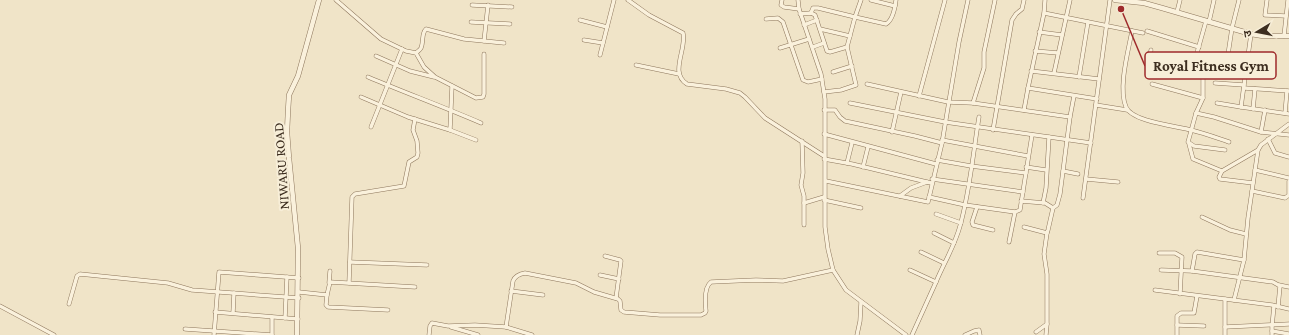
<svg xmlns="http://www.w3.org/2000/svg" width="1289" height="335" viewBox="0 0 1289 335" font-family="'Crimson Pro','Noto Sans Devanagari',serif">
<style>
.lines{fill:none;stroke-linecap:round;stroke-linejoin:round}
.minor-casing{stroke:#8d765c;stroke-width:4.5}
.tertiary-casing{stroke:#8d765c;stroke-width:5.5}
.minor{stroke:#faf1dc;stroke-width:3.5}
.tertiary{stroke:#faf1dc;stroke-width:4.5}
.labels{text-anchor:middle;stroke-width:4;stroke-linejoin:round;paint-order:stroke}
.street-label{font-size:14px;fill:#3d2e20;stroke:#f7eed8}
.leader{fill:none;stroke:#9e2a2b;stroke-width:1.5}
.callout-dot{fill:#9e2a2b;stroke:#f7eed8;stroke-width:1.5}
.callout{fill:#f7eed8;stroke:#9e2a2b;stroke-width:1.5}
.callout-label{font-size:15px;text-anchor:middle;font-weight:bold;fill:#3d2e20}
</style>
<rect width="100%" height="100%" fill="#f0e4c8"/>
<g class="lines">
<defs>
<g id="minor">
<polyline points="336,0 381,39 406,51 416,53 424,67 435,77 476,98 483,97 484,94 484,54"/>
<path d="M628,0l21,15 34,18c4,16 -14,40 4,51l39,5 14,4 5,4 20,21 59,38"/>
<polyline points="782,0 781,5 784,7 799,9"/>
<polyline points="798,0 799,9 821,74 825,99 825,227 828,249 833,270 846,290 906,335"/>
<polyline points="871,0 895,6"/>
<polyline points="1045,0 1044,13 1028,88 1097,99"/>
<polyline points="1267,0 1265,15 1286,16"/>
<polyline points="472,5 512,7"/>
<polyline points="1177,12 1180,0"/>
<polyline points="811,13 813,8 818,8 855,17 861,0"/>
<polyline points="1044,13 1143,33"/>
<polyline points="800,14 811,13 815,15 827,51 830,52 847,47"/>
<polyline points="766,19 778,18 783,22 803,80 808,82 822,79"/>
<polyline points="580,20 607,27"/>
<polyline points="471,22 510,24"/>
<polyline points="1209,22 1214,0"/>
<polyline points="804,25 817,20"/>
<polyline points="820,29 850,36"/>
<path d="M1132,31c-4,21 -14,57 -6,76 6,15 51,19 65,23 13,3 26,8 38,12"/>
<polyline points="1147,31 1199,47"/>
<polyline points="1039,32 1062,35"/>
<polyline points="1251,34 1241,107 1289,114"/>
<polyline points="1284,36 1288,0"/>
<polyline points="584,40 603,43"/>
<polyline points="484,41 488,5"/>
<polyline points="813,47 824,43"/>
<polyline points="780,48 809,39"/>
<polyline points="1151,50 1150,55 1153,60 1203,76"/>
<polyline points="1035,51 1058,53"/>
<path d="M416,53c2,-2 4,-3 5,-5 3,-7 0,-14 5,-19l38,10 40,4"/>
<polyline points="600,55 614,0"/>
<polyline points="376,56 410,71 434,77"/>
<polyline points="1195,60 1206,21"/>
<polyline points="636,65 679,74"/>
<polyline points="1031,71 1099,79"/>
<polyline points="833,72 852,66"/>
<polyline points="1054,73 1070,0"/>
<path d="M368,77c38,16 76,30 113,46"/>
<polyline points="1079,77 1088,22"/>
<polyline points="1215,83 1244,85"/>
<polyline points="867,84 948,102 973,103 1070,117 1074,96"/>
<polyline points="1152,84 1203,98"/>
<polyline points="1244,88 1289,91"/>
<path d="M824,92l17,-2 15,-5 -9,-38 8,-30 31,7c7,-4 9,-16 10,-24"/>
<polyline points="919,96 945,0"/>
<polyline points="361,97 408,117 450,130 452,86"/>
<polyline points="850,103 945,122 1091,143"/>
<polyline points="973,103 984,68 984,52 995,0"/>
<polyline points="1217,103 1241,107"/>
<polyline points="1096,105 1127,110"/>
<polyline points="1253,109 1255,89"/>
<polyline points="824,110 835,110 840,117 845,121 915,136 942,143"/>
<polyline points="1024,110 1028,88"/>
<polyline points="1196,113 1214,117 1261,132 1289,135"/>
<polyline points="1285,113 1287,91"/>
<polyline points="371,127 402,49"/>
<polyline points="450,130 476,140"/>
<polyline points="993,130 1012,20 1016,14 1022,9 1024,0"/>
<polyline points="892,132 901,92"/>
<polyline points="1261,132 1265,110"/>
<polyline points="824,134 936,164"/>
<polyline points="1268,139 1275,153 1289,157"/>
<polyline points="942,140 1028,156"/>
<polyline points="802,141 803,173 801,185 804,196 804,225"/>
<polyline points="1189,144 1193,159 1222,171"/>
<polyline points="1225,150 1194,146 1188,142 1196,113 1203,98 1203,76 1205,71 1208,68 1225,65 1227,61 1232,28 1239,0"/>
<polyline points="824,159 852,164 931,183"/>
<polyline points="937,160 971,166 1026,173"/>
<polyline points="847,163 852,143"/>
<polyline points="863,167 868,147"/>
<polyline points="1026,167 1046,170"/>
<polyline points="1255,170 1289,178"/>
<polyline points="1063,171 1078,174"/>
<polyline points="932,179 1023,192"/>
<polyline points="1086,179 1118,182"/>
<polyline points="826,181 928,202 942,143 959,42 968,0"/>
<polyline points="1253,183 1220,179 1219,177 1222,171 1258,150"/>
<polyline points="1252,191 1285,198 1289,195 1289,181"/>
<polyline points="900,196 911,188 927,182"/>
<polyline points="929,197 965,205 1015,212"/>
<polyline points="1083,198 1110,0"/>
<polyline points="824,200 861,208"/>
<polyline points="1021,201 1045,203 1053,208"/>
<polyline points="804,203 824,197"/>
<polyline points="1043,203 1046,188 1049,137"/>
<polyline points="977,207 972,222 973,225 993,230"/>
<polyline points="936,214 961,223"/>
<polyline points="1202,217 1230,230 1246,234"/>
<polyline points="1024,227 1047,233 1048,230 1053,208 1057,205 1060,194 1070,117"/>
<polyline points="934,233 954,243"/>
<polyline points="1009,242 1015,212 1020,210 1032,135"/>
<polyline points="921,252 944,263"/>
<polyline points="1159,253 1175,253 1182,257 1180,294"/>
<polyline points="605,256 620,260 621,261 616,298"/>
<polyline points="350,262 427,265"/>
<path d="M910,270l26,12c8,-19 19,-37 24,-56 10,-35 13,-73 19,-109"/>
<polyline points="1161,270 1192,271 1273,282 1280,286 1278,307"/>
<polyline points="1192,271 1195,254 1197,252 1244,260"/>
<polyline points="600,275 619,279"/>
<polyline points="329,283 330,271"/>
<polyline points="349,283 352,197 355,194 404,186 409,162 417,157 418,153 417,141 413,130 415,119"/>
<polyline points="1279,285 1289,287"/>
<polyline points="1155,290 1272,305 1289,309"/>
<polyline points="511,291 543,295"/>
<polyline points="299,292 327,295 330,282 415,287"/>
<polyline points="327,295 326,305 328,307 388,310"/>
<polyline points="1225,299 1225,335"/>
<polyline points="1234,300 1244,260 1248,218 1258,150 1261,145 1289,124"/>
<polyline points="69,304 77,276 80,274 168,283 192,290 299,298"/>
<polyline points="0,306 54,335"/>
<polyline points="215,312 298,319"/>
<polyline points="233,313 234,293"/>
<polyline points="285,318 287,277"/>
<polyline points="1177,325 1204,326"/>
<polyline points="451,327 478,335"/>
<polyline points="506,327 532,335"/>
<polyline points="1225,327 1289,324"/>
<polyline points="185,329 272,335"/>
<polyline points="1272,331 1289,334"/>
<polyline points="1036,332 1047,324 1047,274 1044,254 1047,233"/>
<polyline points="214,335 219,272 299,278"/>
<polyline points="272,335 272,317"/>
<path d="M429,335l1,-9 2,-3 16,3 27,-1 31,2 7,-46c2,-5 6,-7 12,-8l51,10 18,9 24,7 2,2 1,9 3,2 36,3h41l4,-2 1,-2c-1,-9 -2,-24 5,-29l45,-2 27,1 50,-11"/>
<polyline points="857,335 860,321 861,302"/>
<polyline points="912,335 936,282"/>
<polyline points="965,335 974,331 979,330 980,335"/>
<polyline points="1046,335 1047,324"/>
<polyline points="1177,335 1177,316 1181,313 1194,313 1197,296"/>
<polyline points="1272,335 1272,326 1274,306"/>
</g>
<g id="tertiary">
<polyline points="1115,0 1144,3 1162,8 1251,34 1263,36 1289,36"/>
<polyline points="297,335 298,248 289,158 287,132 288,111 289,95 298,76 319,0"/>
</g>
</defs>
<use href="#minor" class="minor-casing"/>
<use href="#tertiary" class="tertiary-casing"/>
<use href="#minor" class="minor"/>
<use href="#tertiary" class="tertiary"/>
</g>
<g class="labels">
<g class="street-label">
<text transform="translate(281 166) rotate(-94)" y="5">NIWARU ROAD</text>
</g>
</g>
<path class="leader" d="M1121 9L1145 66"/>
<circle class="callout-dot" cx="1121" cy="9" r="4"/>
<rect class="callout" x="1145" y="52" width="131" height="27" rx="4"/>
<g class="callout-label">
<text x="1211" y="71">Royal Fitness Gym</text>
</g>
<g transform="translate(1257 32) rotate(260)" stroke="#f7eed8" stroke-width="3" paint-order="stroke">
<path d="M0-3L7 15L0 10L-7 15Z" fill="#3d2e20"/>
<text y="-6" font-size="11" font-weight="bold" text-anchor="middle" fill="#3d2e20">उ</text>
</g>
</svg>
